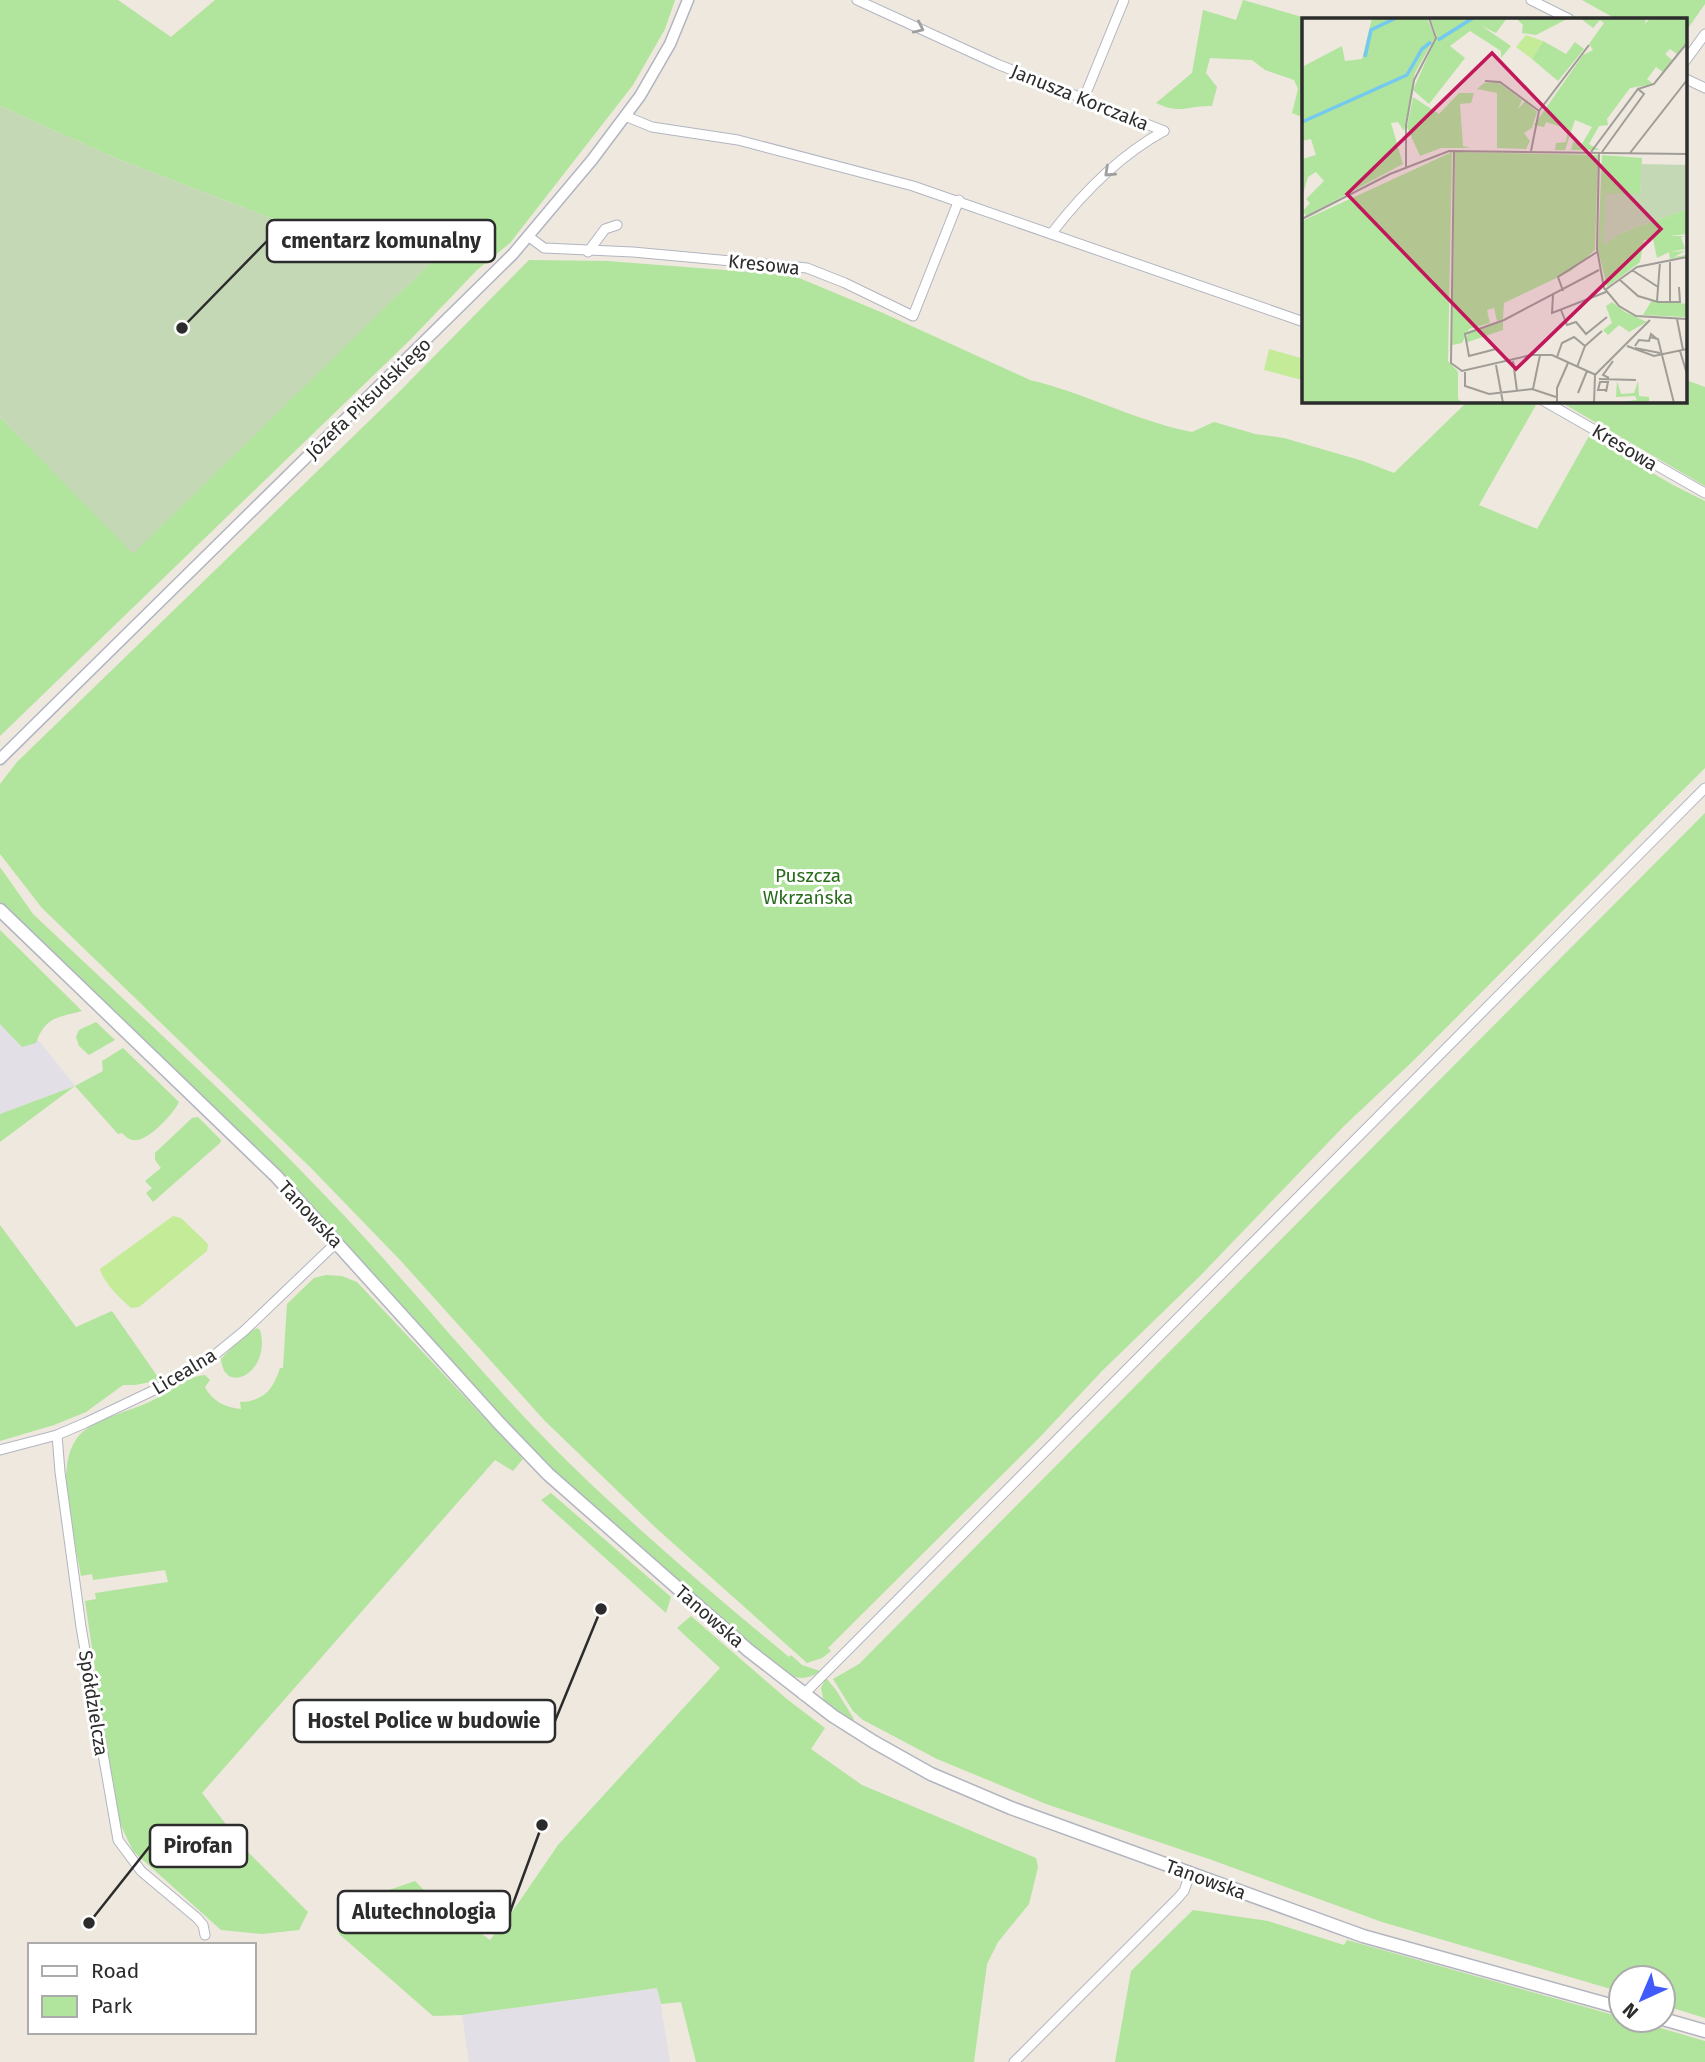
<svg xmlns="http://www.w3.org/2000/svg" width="1705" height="2062" viewBox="0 0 1705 2062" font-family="'Fira Sans',sans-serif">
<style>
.industrial{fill:#e2dfe7}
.green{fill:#b1e49c}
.cemetery{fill:#c5d8b6}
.pitch{fill:#c4eb98}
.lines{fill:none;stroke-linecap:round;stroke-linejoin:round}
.minor-casing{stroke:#b2b5c0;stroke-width:11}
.tertiary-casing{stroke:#b2b5c0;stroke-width:13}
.secondary-casing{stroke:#b2b5c0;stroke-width:15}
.minor{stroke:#fff;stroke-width:9}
.tertiary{stroke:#fff;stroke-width:10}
.secondary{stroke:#fff;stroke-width:12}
.oneway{stroke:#a0a0a0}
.labels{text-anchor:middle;stroke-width:6;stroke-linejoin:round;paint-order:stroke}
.street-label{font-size:19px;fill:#2c2c2c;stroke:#fff}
.park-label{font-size:19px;fill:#286b1b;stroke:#fff}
.inset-river{fill:none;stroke:#73c9ef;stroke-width:3.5}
.inset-road{fill:none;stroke:#a09d97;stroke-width:2}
.view{fill:#c2185b;fill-opacity:0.15;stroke:#c2185b;stroke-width:3.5}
.inset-edge{fill:none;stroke:#2c2c2c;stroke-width:3.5}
.leader{fill:none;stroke:#2c2c2c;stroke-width:2.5}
.callout-dot{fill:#2c2c2c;stroke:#fff;stroke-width:2.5}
.callout{fill:#fff;stroke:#2c2c2c;stroke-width:2.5}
.callout-label{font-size:21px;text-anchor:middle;font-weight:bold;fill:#2c2c2c}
</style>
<rect width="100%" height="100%" fill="#eee8df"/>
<g class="industrial">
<polygon points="0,992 75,1086 0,1114"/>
<polygon points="658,1988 670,2062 469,2062 462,2015"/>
</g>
<g class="green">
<polygon points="0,0 118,0 171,37 215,0 675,0 665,29 633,85 510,243 477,270 411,339 0,736 0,417 133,553 454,240 432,234 291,223 271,218 118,159 0,106"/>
<path d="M1243,0l66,19h-5v99l-12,-5 6,-24 -4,-9 -29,-10 -13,-10 -42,-2 -4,15 11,14 -5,19c-24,-1 -31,9 -56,-3l36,-30 11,-63 33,10z"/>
<polygon points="1582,0 1705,0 1705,4 1686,31 1686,19 1616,19"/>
<path d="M529,260l78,1 185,14 91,38 147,67c55,13 106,41 162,52l22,-10 41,12 29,4 79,23 31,12 74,-72h60l8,4 -57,100 58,24 52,-93 84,49 32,16v267l-292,293 -69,65 -144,150 -97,94 -65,69 -210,209 3,3 -9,7 -15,5 -151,-135 -111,-107 -145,-161 -89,-92 -269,-260 -42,-54v-70l17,-22 380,-368z"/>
<polygon points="1686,380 1705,387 1705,486 1559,401 1686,401"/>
<polygon points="1705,813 1705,2018 1663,2005 1663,1978 1621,1978 1621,1992 1382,1922 1212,1860 1046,1804 937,1759 863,1720 853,1711 833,1679 859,1664"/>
<path d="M0,867l33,47c102,97 207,191 303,293 75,79 142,164 218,241 74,74 154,142 235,209l2,-2 11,10 18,6c-14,11 -27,8 -40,-2l-240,-209 -259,-287 -281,-271z"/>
<path d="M0,930l82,81c-25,7 -36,5 -46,32l-14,4 -22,-23z"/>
<polygon points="96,1022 115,1040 89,1055 79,1046 76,1037 79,1030"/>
<path d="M123,1048l56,54c-5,11 -29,37 -42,38 -7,1 -11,-3 -15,-7l-4,1 -43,-48 -75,56v-28l75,-28 28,-15 -1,-10z"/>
<polygon points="198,1117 221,1140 220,1143 153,1202 146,1193 152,1188 145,1181 161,1168 155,1160 155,1153 192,1118"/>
<polygon points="0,1225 76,1327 112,1311 160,1380 135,1385 123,1385 86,1412 54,1425 0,1441"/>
<path d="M326,1275l16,1 15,6 166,177 -10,12 -18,-11 -293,333 43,56 63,63 -9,18 -37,4 -41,-4 -88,-79 -16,-34 -32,-216 11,-2 -1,-6 73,-11 -3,-12 -72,10 -1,-6 -11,2c-6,-39 -34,-123 7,-148 17,-11 40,-17 59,-25 19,-8 39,-27 58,-28l5,5 -5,7c7,14 21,21 36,22l-1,-7c25,-1 33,-13 40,-34h3l4,-64 27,-26z"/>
<path d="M257,1328l3,2c12,42 -36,67 -39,29l21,-22z"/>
<polygon points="551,1493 671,1597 666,1613 541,1500"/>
<polygon points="691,1616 788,1700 825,1728 811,1749 862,1785 1036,1858 1038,1867 1029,1904 998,1942 987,1964 974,2062 696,2062 681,2002 661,2004 657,1988 462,2015 433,2016 339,1934 338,1923 354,1906 376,1900 389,1890 415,1881 442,1908 457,1915 490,1940 519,1902 558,1845 720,1668 677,1628"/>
<polygon points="826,1678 836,1690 854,1719 851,1722 824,1702 821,1688"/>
<polygon points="1193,1910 1268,1921 1344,1945 1347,1940 1621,2017 1621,2020 1633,2020 1705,2041 1705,2062 1115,2062 1131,1971"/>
</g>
<polygon class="cemetery" points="0,106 118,159 271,218 291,223 432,234 454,240 133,554 0,417"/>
<g class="pitch">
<polygon points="1269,349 1304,359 1302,380 1264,370"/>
<path d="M173,1216l8,2 25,24 2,3 -1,6 -68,56 -8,1c-11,-10 -27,-24 -31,-39z"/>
</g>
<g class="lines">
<defs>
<g id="minor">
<polyline points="857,0 997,64 1164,131"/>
<polyline points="1531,0 1569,19"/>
<polyline points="1686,60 1705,34"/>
<polyline points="1686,79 1705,88"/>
<polyline points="1084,98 1124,0"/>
<polyline points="625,116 652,127 738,140 913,186 1304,322"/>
<path d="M1051,234c30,-39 69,-79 113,-103"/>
<polyline points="528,236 544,248 633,252 807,268 845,283 913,316 959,200"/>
<polyline points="588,252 605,229 617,225"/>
<polyline points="1544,401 1705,493"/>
<polyline points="57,1435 60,1472 81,1627 118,1840 141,1871 197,1918 203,1925 205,1935"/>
<polyline points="0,1450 57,1435 85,1423 169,1383 206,1362 244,1331 337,1242"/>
<polyline points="803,1695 1705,788"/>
<polyline points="1014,2062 1177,1899 1184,1891 1190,1874"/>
</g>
<polyline id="tertiary" points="0,759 513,254 592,160 640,96 670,44 688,0"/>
<g id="secondary">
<polyline points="0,910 276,1176 500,1424 548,1474 748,1650 833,1716 874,1742 931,1774 1011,1808 1363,1936 1621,2008"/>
<polyline points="1663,2019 1705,2031"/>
</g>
</defs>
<use href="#minor" class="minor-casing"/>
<use href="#tertiary" class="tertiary-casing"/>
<use href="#secondary" class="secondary-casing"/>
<use href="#minor" class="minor"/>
<use href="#tertiary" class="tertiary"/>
<use href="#secondary" class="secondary"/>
</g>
<defs><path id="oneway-chevron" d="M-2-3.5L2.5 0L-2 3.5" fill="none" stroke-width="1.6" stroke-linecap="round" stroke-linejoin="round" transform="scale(1.75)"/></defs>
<g class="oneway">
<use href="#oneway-chevron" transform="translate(919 28) rotate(25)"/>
<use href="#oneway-chevron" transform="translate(1109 172) rotate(137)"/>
</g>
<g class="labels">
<g class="street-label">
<text transform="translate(1080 97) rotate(22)" y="7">Janusza Korczaka</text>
<text transform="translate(764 264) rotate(6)" y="7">Kresowa</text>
<text transform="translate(368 398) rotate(-44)" y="7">Józefa Piłsudskiego</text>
<text transform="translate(1625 447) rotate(31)" y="7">Kresowa</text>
<text transform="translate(311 1214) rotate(47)" y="7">Tanowska</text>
<text transform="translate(184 1371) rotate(-31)" y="7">Licealna</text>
<text transform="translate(710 1616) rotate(41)" y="7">Tanowska</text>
<text transform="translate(94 1703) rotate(81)" y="7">Spółdzielcza</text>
<text transform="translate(1206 1879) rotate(20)" y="7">Tanowska</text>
</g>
<g class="park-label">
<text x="808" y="882">Puszcza<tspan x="808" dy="22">Wkrzańska</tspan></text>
</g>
</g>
<g transform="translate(1302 18)">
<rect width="385" height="385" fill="#eee8df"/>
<path d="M70,0h55l8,19 -20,36 -11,58 -6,-9 -7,1 12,41 -97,52 -3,-5 7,-8 -4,-4 18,-18 -8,-9 -8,5 -6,20v-38l14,-4 -5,-16 -9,2v-74l40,-21 3,15 17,-2zM128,0h77l-11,15 -14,-7 29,20 -10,12v-7l-31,-20 -20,15 15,12 -36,46 -16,-14 24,-54zM214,0h53l-33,17 -14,-2 1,-8zM278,0h66l-1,6 5,-6h37v23l-10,13 -7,-5 -5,5 7,6 -9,12 -7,-5 -9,12 6,5 -23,4 -23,31 1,6 -9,1 -10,18 11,6h-29l2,-8 9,2 10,-17 -17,-7 -10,30h-10l1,-7 10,-1 2,-13 -22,-7 -2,5 -10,-2 49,-70 10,-5 -4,-6 15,-21 -4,-3 -7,8zM241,23l23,13 9,-12 9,7 -26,32 -26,-22zM196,64l24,18 -4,9 7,-8 12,11 -5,16 -8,5 6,8 -4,8 -29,-1v-55l-20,-4 7,-6zM157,75h15l-3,10 -11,1 3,42 7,2h-29l-21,8 -13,-29 6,-30 26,17zM150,134l-4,209 10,11v27l5,4h-161v-182zM153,134l143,3 -3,95 -24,21 -67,32 -1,16 -6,2 -3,-13 -7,2 3,13 -21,6 -7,14 -10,2zM300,137l40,3 -2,36 -22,40 69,-25v25l-18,2h18l-6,1 4,12 -15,3 15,-1 -11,6 12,-2 1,-14v15l-17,3 -1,-7 -12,6 -4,-19 -9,1 -4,22 -33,25 -9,-37zM350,282l35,4v13l-44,-2zM310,284l13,10 22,10 -18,10 -10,-7 -11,10 -5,-5 9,-7 -6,-17zM201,303v9l-38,13 4,-12zM315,363l4,13 13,-1 4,-12 1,15 10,1v5l-38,1 26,-3 -2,-4 -19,1z" fill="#b1e49c"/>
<path d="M339,146l46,1v44l-66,24 -18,13 2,-53 35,1z" fill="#c5d8b6"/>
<path d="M224,17l17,6 -11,18 -16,-12z" fill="#c4eb98"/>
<path class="inset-river" d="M136,22l35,-22M63,39l6,-27 25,-12M0,104l105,-47 15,-26 9,-7"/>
<path class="inset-road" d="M183,63l15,1 39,29M336,71l16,-5 33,-41M152,133l-3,212 11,8 69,-16h21l44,20M229,133l8,-40 50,-66M289,134l47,-63 6,5 -42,58M297,134l-2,97 7,39 15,18 17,10 51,3M328,135l57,-73M104,149v-42l8,-45 22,-42 -7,-20M0,201l88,-45 59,-23 238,3M368,242v42M330,252l26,17M318,262l18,16 20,6h22l-1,-15M303,272l32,-23 50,-10M261,273l-5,-14 39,-25M251,277l-1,18 54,-21M355,283l3,-39M259,292l6,15 9,-3 10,12 21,-17M375,301l6,31M348,319l8,2 16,64M283,328l17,-15M325,328l27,10 33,-7M333,328l4,-6 10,1 2,-7 6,5M333,330l25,5M194,331l-27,7 -4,-22 39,-14 95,-50M378,333l7,23M255,339l5,-14 12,-6 11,9M211,343l4,30M194,347l7,38M275,349l8,-21M163,354v14l24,8 43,-5 24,8M307,360l-6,-3 10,-14M297,361l37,1M231,371l7,-34M304,372h-8l2,-8h8l-2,10M276,375l9,-22M255,385v-15l11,-25M292,385l1,-28 55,-55"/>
<path class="view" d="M190,35l169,176 -145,140 -169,-175z"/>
<rect width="385" height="385" class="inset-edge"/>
</g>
<path class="leader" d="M182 328L267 241M601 1609L555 1721M89 1923L150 1846M542 1825L510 1912"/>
<g class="callout-dot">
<circle cx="182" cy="328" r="7"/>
<circle cx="601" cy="1609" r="7"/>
<circle cx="89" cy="1923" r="7"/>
<circle cx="542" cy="1825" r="7"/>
</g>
<g class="callout">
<rect x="267" y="220" width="228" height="42" rx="7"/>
<rect x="294" y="1700" width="261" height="42" rx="7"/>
<rect x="150" y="1825" width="97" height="42" rx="7"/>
<rect x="338" y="1891" width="172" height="42" rx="7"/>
</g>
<g class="callout-label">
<text x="381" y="248">cmentarz komunalny</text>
<text x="424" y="1728">Hostel Police w budowie</text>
<text x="198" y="1853">Pirofan</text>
<text x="424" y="1919">Alutechnologia</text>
</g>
<rect x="28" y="1943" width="228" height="91" fill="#ffffff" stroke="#ababab" stroke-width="2"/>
<rect x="42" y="1966" width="35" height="10" fill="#ffffff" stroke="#ababab" stroke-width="2"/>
<text x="91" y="1978" font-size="21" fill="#2c2c2c">Road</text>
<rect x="42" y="1996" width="35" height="21" fill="#b1e49c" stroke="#ababab" stroke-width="2"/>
<text x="91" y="2013" font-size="21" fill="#2c2c2c">Park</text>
<g transform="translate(1642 1999) rotate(224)"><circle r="33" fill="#ffffff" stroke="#ababab" stroke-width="2"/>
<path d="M0-5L12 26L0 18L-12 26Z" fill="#405bfa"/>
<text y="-10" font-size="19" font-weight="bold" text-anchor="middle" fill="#2c2c2c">N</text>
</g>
</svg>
